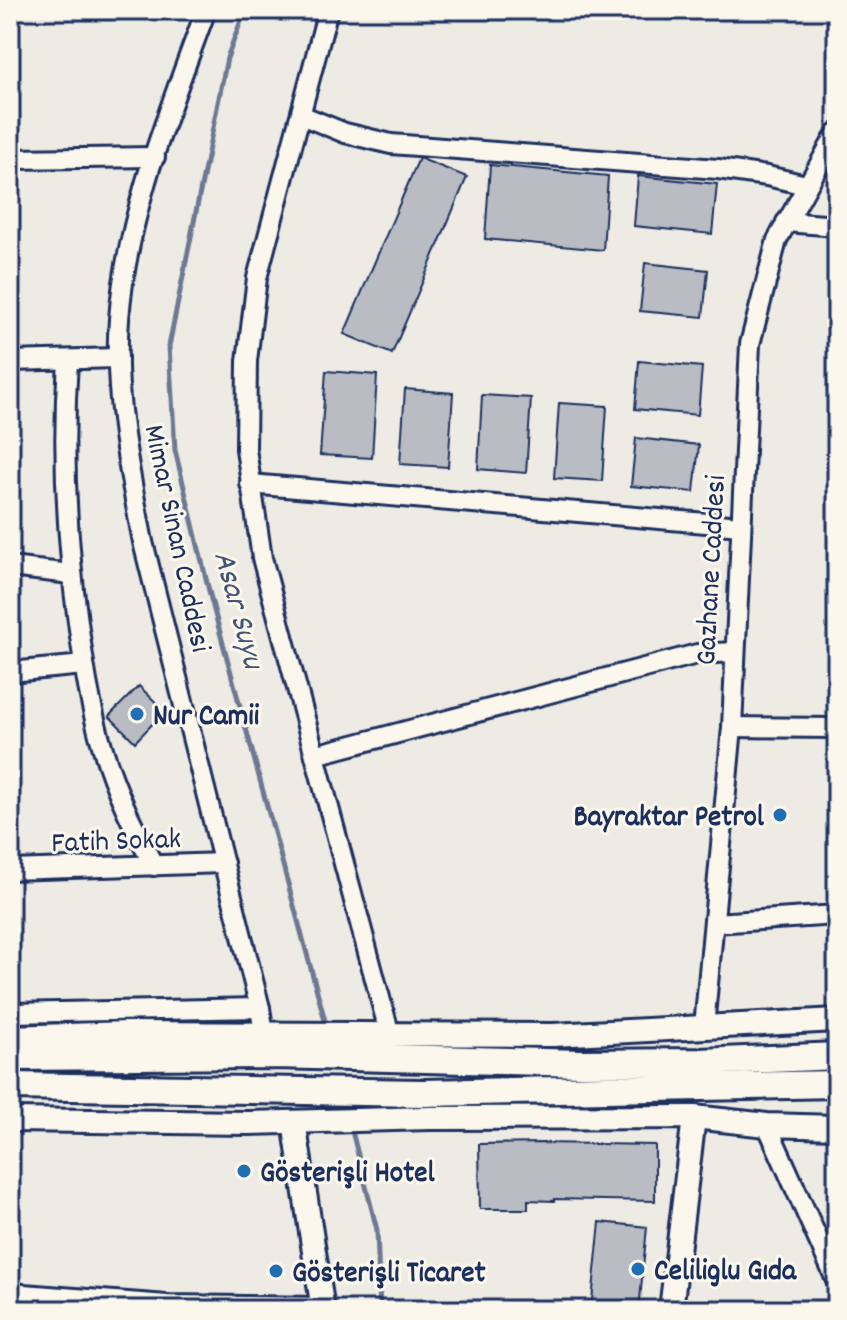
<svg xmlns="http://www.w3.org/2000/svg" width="847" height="1320" viewBox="0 0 847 1320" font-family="Dekko,sans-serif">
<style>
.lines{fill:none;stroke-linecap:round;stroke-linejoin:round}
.stream{stroke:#6d7892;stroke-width:5}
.building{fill:#b9bcc3;stroke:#1b2f5e;stroke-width:2}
.minor-casing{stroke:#1b2f5e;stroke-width:24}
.major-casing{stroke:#1b2f5e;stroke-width:28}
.highway-casing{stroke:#1b2f5e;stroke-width:32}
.minor{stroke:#fbf7ec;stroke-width:18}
.major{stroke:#fbf7ec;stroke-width:22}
.highway{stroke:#fbf7ec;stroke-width:26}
.poi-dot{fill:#1f6fb2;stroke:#fbf7ec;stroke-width:3}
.labels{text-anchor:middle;stroke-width:6;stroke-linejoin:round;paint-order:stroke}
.street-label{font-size:30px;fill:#1b2f5e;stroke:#fbf7ec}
.poi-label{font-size:30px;font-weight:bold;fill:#1b2f5e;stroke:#fbf7ec;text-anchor:start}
.water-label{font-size:32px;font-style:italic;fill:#445378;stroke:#fbf7ec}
</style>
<rect width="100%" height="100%" fill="#eeebe4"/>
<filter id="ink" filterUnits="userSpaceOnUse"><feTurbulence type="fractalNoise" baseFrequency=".0125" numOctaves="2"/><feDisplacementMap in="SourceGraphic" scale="16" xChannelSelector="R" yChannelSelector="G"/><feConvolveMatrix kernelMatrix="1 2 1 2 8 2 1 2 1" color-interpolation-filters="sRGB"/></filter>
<g filter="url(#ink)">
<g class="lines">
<g class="stream">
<polyline points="245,10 227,58 169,346 175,450 211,599 327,1028"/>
<polyline points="351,1127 377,1230 380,1310"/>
</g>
</g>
<g class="building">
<polygon points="419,158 467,177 392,354 344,334"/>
<polygon points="490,165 608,176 603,250 485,239"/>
<polygon points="638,176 717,184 712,234 634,226"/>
<polygon points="645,263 708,270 703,317 640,311"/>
<polygon points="639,361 702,367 698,415 635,409"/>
<polygon points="326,371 377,375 372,458 320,455"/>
<polygon points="405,389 453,393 448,467 400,464"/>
<polygon points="482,395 531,398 526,473 478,469"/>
<polygon points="559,403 607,406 602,481 554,478"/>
<polygon points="636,438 699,445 694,492 631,486"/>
<polygon points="139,686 165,711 135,742 109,716"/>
<polygon points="543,1143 655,1145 655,1201 554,1199 554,1201 528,1200 528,1209 480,1209 479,1144"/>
<polygon points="600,1222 647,1227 639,1310 591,1310"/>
</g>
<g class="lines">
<defs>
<g id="minor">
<path d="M206,10c-36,99 -79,202 -87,309 -6,74 10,151 24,223l117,466 4,26"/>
<polyline points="328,10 257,278 247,361 246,449 262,558 390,1035"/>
<polyline points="301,115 345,133 391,144 718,169 767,176 806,185"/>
<polyline points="10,159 155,157"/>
<polyline points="786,222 837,226"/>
<path d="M68,360c-6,88 -2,174 10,262 6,43 12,85 25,127 12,41 31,79 51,117"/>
<polyline points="10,361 118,358"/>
<polyline points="250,484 741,526"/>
<polyline points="10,567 71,574"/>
<polyline points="10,672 84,665"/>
<polyline points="732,727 837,728"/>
<polyline points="315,755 697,654 735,652"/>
<polyline points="10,870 224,863"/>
<polyline points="714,923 837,915"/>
<polyline points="10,1013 260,1008"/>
<polyline points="704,1027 732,727 750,344 777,240 837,133"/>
<polyline points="767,1125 837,1282"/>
<polyline points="10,1293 167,1305 323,1307"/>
</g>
<g id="major">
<polyline points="10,1037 127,1033 553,1035 837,1020"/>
<polyline points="10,1120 249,1123 430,1118 694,1117 767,1125 837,1127"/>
<polyline points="294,1122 323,1310"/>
<polyline points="671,1310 694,1117"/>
</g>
<g id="highway">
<polyline points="10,1057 276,1055 581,1063 700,1062 837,1056"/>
<polyline points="10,1086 423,1093 837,1084"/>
</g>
</defs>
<use href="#minor" class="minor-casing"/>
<use href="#major" class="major-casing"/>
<use href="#highway" class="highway-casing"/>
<use href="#minor" class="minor"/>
<use href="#major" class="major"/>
<use href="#highway" class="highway"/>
</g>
</g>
<g class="poi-dot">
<circle cx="137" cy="714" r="8"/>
<circle cx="780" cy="815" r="8"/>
<circle cx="244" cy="1171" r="8"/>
<circle cx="638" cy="1269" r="8"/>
<circle cx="276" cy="1271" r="8"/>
</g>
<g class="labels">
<g class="street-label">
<text transform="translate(179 538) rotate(78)" y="10">Mimar Sinan Caddesi</text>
<text transform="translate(709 570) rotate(-87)" y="10">Gazhane Caddesi</text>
<text transform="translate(116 839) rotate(-2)" y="10">Fatih Sokak</text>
</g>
<g class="poi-label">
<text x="153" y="724">Nur Camii</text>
<text x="764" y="825" text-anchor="end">Bayraktar Petrol</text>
<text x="260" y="1181">Gösterişli Hotel</text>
<text x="654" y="1279">Celiliglu Gıda</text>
<text x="292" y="1281">Gösterişli Ticaret</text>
</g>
<g class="water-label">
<text transform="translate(241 609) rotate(75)" y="11">Asar Suyu</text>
</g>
</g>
<rect width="847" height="1320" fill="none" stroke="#fbf7ec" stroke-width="40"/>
<rect x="20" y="20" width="807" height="1280" fill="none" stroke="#1b2f5e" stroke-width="3" filter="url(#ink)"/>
</svg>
